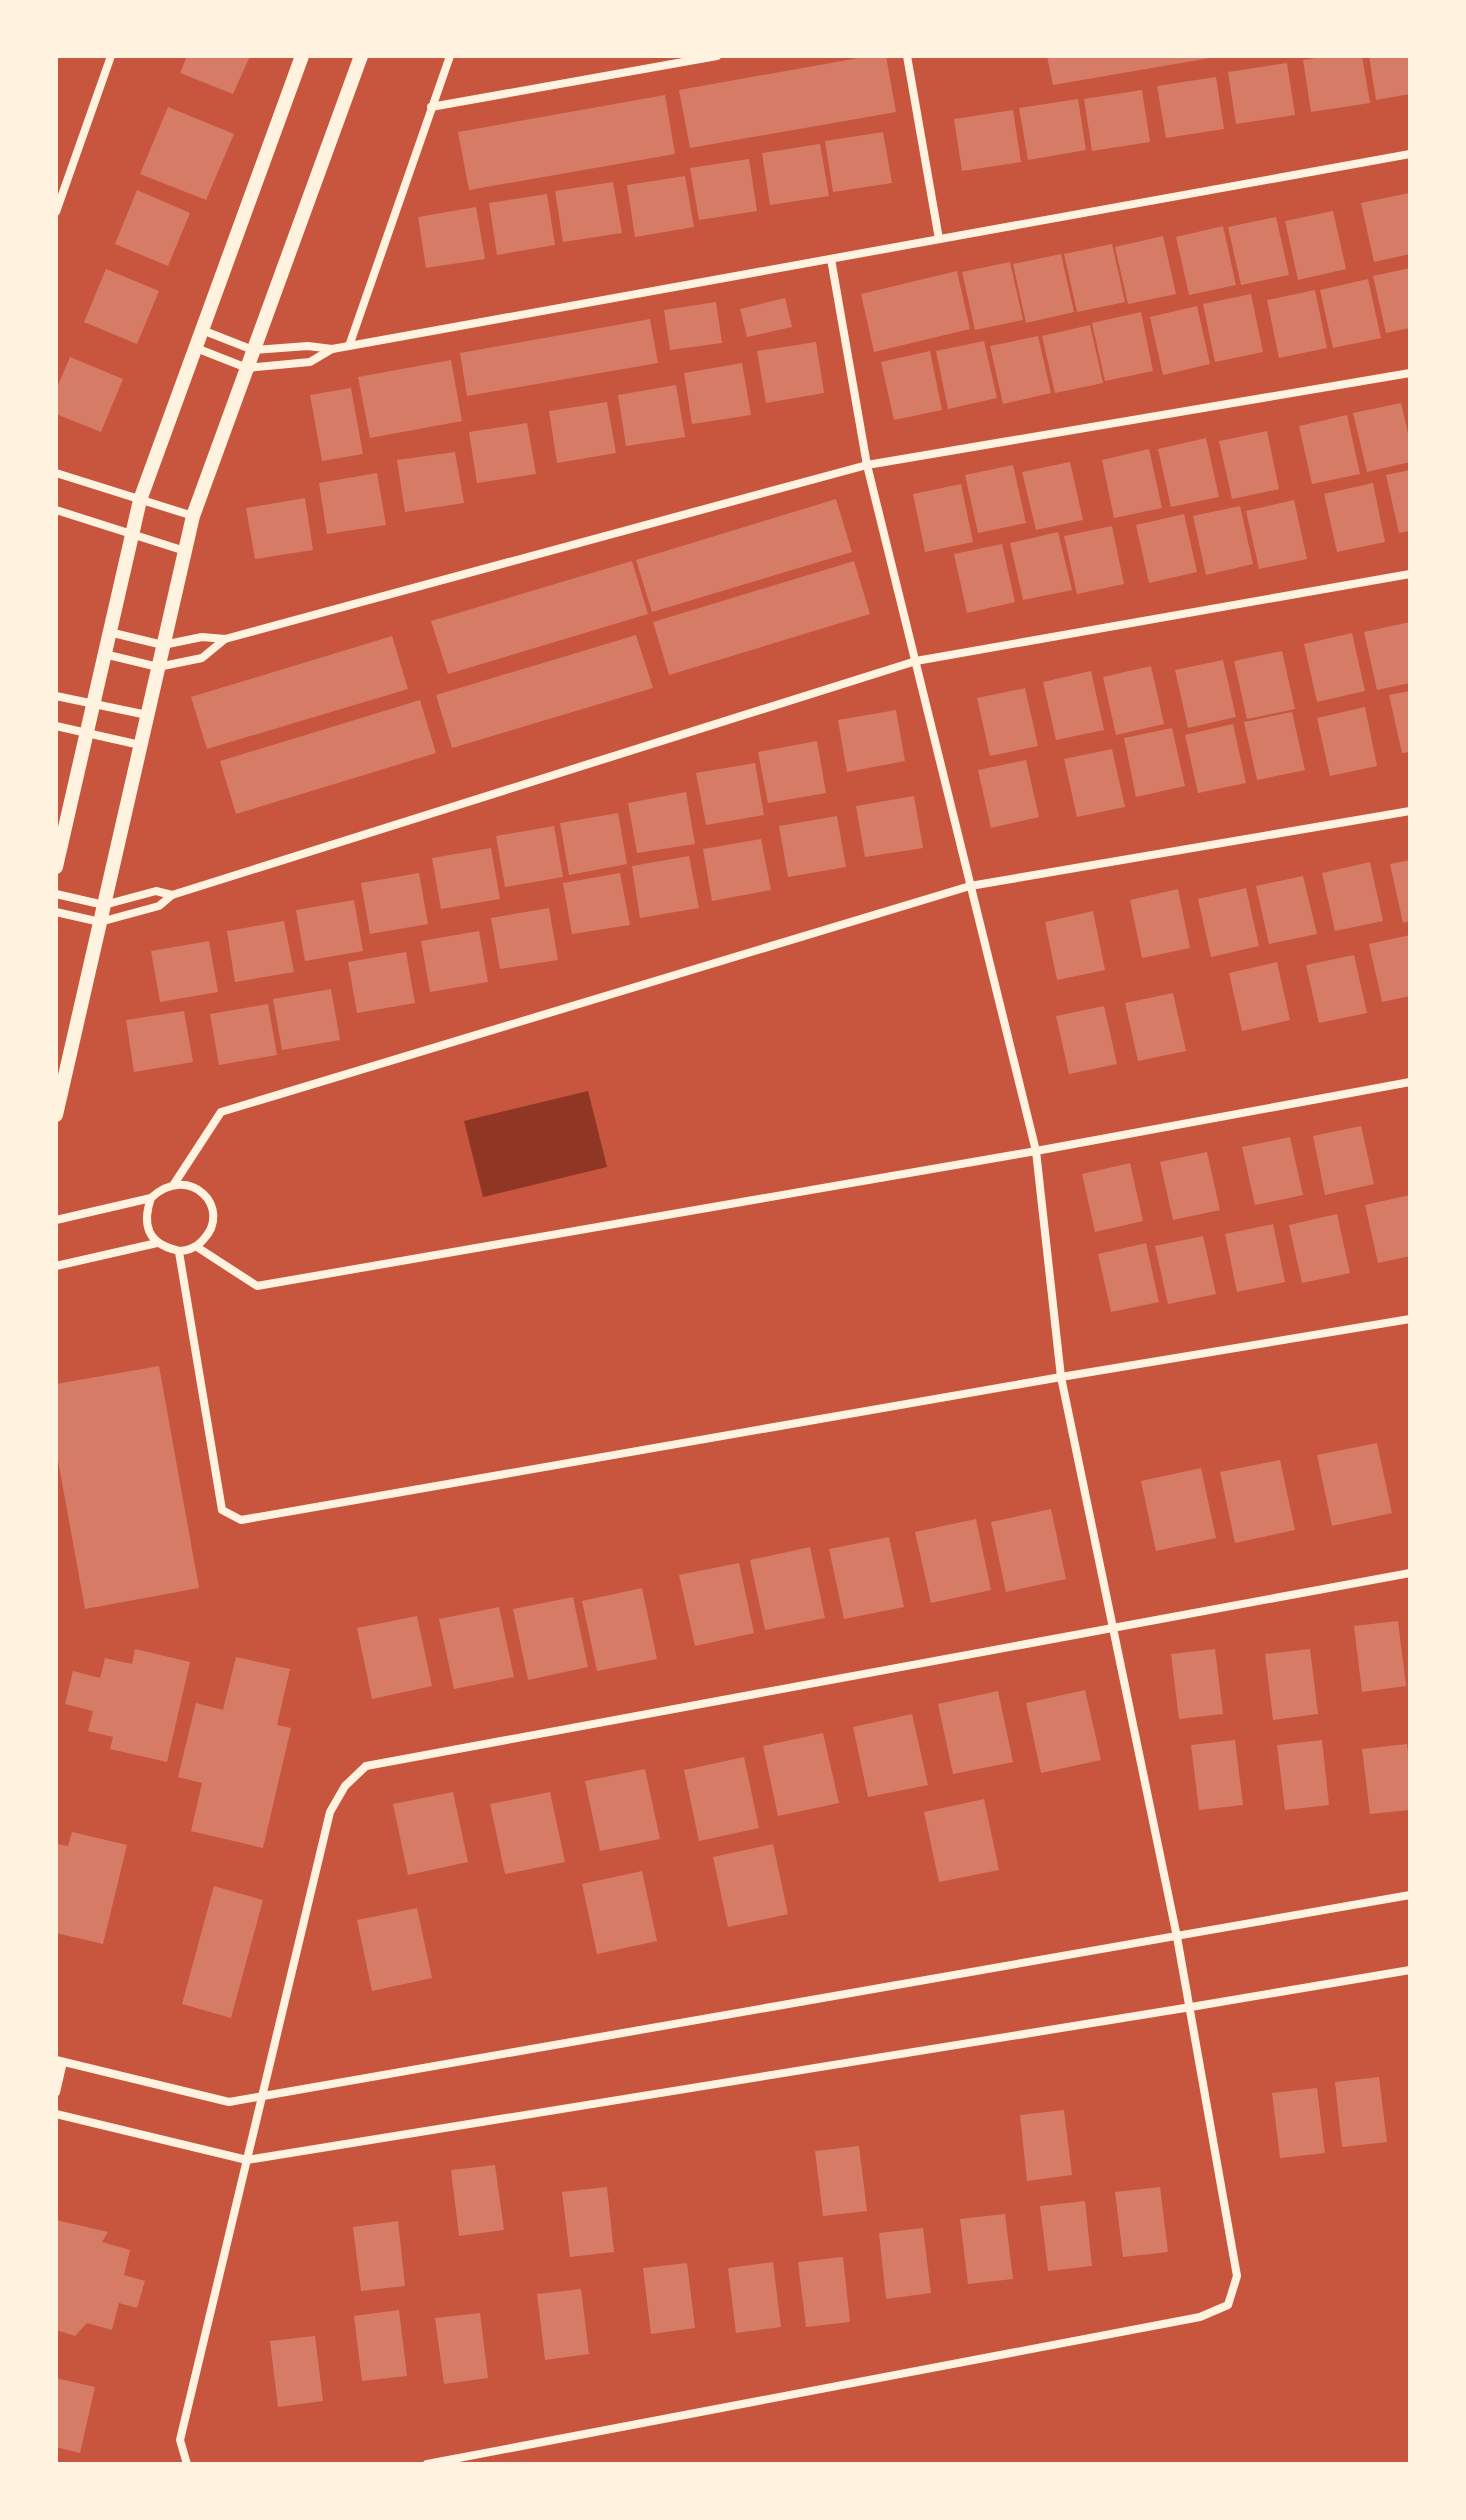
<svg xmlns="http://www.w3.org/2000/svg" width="1466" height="2520" viewBox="0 0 1466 2520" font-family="'Sofia Sans Condensed',sans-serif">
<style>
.water{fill:#8f3625}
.building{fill:#d67c66}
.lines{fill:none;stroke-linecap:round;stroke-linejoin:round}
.minor{stroke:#fff3e0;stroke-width:8}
.tertiary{stroke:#fff3e0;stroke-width:14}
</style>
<rect width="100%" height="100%" fill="#c8553d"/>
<polygon class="water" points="588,1091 607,1167 483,1197 464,1121"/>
<g class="building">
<polygon points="187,56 250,56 233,94 180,73"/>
<polygon points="870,56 886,56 896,112 690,148 679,90"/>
<polygon points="1047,56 1209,56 1210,58 1053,85"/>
<polygon points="1329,56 1362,56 1370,103 1311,112 1303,60"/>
<polygon points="1369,56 1410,56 1410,94 1376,100"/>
<polygon points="1287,63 1295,115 1236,124 1228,72"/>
<polygon points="1216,77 1224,129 1166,138 1157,86"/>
<polygon points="1142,90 1150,142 1092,151 1084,99"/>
<polygon points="665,95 675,154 469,190 458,132"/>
<polygon points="1078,99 1086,150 1028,160 1019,108"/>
<polygon points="168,107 234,134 206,200 140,174"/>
<polygon points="1013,110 1021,162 962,171 954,119"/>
<polygon points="883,132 892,183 833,192 825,141"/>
<polygon points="820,144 829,196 770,205 762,153"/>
<polygon points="749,159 757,211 699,220 690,168"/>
<polygon points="685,176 694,227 635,237 627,185"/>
<polygon points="613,182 622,233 563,242 555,191"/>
<polygon points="137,190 190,213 168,266 115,244"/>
<polygon points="1409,193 1410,254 1374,262 1361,203"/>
<polygon points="547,194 555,245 497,255 489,203"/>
<polygon points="476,207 485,259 426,268 418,217"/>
<polygon points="1333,211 1346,269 1298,280 1285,221"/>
<polygon points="1276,217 1289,275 1241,285 1228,227"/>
<polygon points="1223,226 1236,285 1189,295 1176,237"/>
<polygon points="1163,236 1176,294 1128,304 1115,247"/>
<polygon points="1112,244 1125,302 1077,312 1064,254"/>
<polygon points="1061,254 1074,312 1026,323 1013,264"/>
<polygon points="1010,262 1023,320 975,330 962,272"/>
<polygon points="1410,268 1410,328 1386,333 1373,276"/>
<polygon points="106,269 159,291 137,344 84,322"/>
<polygon points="957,271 970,329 874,352 861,294"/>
<polygon points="1368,279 1381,338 1333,348 1320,290"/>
<polygon points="1315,290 1327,348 1279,358 1267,300"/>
<polygon points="1251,294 1263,352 1215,362 1203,304"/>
<polygon points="785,298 792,327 747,337 740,309"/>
<polygon points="716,302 722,343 670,350 664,310"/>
<polygon points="1197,306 1210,364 1163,375 1150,317"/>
<polygon points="1141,312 1153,371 1105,381 1092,323"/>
<polygon points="650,319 658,363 467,396 460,353"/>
<polygon points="1090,325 1103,383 1055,393 1042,336"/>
<polygon points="1038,336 1051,393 1003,404 990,346"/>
<polygon points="984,341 997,398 948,409 936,351"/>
<polygon points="816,342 824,393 766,403 757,351"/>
<polygon points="930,351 942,410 894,420 881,362"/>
<polygon points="70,357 123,379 101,432 56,414 56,390"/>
<polygon points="451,360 462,421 370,438 358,377"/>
<polygon points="742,363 751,415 692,424 684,373"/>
<polygon points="676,385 685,437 626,446 618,395"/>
<polygon points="351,388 363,454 322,461 310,395"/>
<polygon points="607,402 616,453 557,463 549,411"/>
<polygon points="1401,403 1410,442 1410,462 1367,472 1353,413"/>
<polygon points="1347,415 1360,474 1312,484 1299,426"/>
<polygon points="527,423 536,474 477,483 469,432"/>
<polygon points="1267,431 1279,489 1232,499 1219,441"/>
<polygon points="1206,438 1219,497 1171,507 1158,449"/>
<polygon points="1149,449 1162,508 1114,518 1102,460"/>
<polygon points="455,452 464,503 405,512 397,460"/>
<polygon points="1070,462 1083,520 1036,530 1022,472"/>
<polygon points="1013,465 1026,523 978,533 965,475"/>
<polygon points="1410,470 1410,531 1399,533 1386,475"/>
<polygon points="377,473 386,525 327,534 319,483"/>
<polygon points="1373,483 1385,542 1337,552 1324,494"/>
<polygon points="961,484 973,542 925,552 913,494"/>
<polygon points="305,498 313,550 255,559 246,508"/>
<polygon points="836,499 852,552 652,612 636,560"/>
<polygon points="1294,500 1307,559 1259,569 1246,511"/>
<polygon points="1240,506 1253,564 1206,575 1193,516"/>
<polygon points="1184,514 1197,572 1149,583 1136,525"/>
<polygon points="1112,526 1124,584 1077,594 1064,536"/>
<polygon points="1058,532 1072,590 1023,600 1010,543"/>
<polygon points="1002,544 1015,602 967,613 954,554"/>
<polygon points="632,561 648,614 448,674 431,621"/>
<polygon points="854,561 870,614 669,675 653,622"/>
<polygon points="1410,622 1410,683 1377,690 1364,632"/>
<polygon points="1352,633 1365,691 1317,702 1304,644"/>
<polygon points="636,635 653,688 452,748 436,695"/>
<polygon points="392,636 408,689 207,749 191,697"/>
<polygon points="1282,651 1295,709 1247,719 1234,661"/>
<polygon points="1223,660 1236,717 1188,728 1175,670"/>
<polygon points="1151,666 1164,724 1116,735 1103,677"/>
<polygon points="1091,671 1104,730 1056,740 1043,682"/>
<polygon points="1025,688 1038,746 990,756 977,698"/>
<polygon points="1410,691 1410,752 1402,753 1389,695"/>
<polygon points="420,700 436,753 236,814 220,761"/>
<polygon points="1365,707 1377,766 1330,776 1317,718"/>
<polygon points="896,710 905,761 847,772 838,720"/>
<polygon points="1292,712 1305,770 1257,780 1244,722"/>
<polygon points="1233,724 1246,783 1198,793 1185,735"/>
<polygon points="1172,728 1185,786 1136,797 1124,738"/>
<polygon points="817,741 826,793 768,803 758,752"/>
<polygon points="1112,749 1125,807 1077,817 1064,759"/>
<polygon points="1026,760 1039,817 991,828 978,770"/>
<polygon points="755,763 764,815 706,825 696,773"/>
<polygon points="686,792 695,844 637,853 628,803"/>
<polygon points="914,796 923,848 865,857 856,806"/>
<polygon points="618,813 627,864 569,875 560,823"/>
<polygon points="837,816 846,867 788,877 779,826"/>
<polygon points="554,826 563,877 505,887 496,836"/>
<polygon points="761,839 771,890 712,901 703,849"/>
<polygon points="491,848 500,899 441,909 432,858"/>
<polygon points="689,856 699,908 640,918 632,866"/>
<polygon points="1410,860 1410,921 1403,923 1390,864"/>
<polygon points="1370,862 1383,921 1335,931 1322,873"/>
<polygon points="419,873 428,924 370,934 361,883"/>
<polygon points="620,873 630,925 572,934 563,883"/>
<polygon points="1303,876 1317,934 1269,944 1256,886"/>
<polygon points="1246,888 1259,946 1211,957 1198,899"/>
<polygon points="1178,889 1190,948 1142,958 1130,900"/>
<polygon points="354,900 363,951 305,961 296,910"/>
<polygon points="549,908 558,960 500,969 491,918"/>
<polygon points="1093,911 1105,970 1057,980 1045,922"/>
<polygon points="284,921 294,972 235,982 227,931"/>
<polygon points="479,931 488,982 430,992 421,941"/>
<polygon points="1410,935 1410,996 1382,1002 1369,944"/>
<polygon points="209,941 218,992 160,1002 151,951"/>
<polygon points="406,952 415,1003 357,1013 348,962"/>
<polygon points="1354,955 1367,1013 1319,1023 1306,965"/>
<polygon points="1277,962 1290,1020 1242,1031 1229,973"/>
<polygon points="331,989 340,1040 282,1050 273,999"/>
<polygon points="1173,993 1186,1051 1138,1061 1125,1003"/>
<polygon points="268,1004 277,1055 219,1065 210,1014"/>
<polygon points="1104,1006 1117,1064 1069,1074 1056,1016"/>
<polygon points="184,1011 193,1062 134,1072 126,1020"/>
<polygon points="1361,1126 1374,1184 1325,1195 1313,1136"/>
<polygon points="1290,1137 1303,1195 1255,1205 1242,1147"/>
<polygon points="1207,1152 1220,1210 1173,1220 1160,1162"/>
<polygon points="1130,1163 1143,1221 1095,1232 1082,1174"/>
<polygon points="1410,1195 1410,1256 1378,1263 1365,1205"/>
<polygon points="1337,1214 1350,1273 1302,1283 1289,1225"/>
<polygon points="1273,1224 1285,1282 1237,1292 1225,1234"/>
<polygon points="1203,1236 1216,1294 1168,1304 1155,1246"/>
<polygon points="1146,1243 1159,1302 1111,1312 1098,1254"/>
<polygon points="159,1366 199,1588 85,1609 56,1449 56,1384"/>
<polygon points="1377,1443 1392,1513 1332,1526 1317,1455"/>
<polygon points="1280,1460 1295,1530 1235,1543 1220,1472"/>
<polygon points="1201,1468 1216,1538 1156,1551 1141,1481"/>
<polygon points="1051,1509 1066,1579 1006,1592 991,1522"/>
<polygon points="976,1519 991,1590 931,1603 915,1532"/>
<polygon points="889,1537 904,1607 844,1619 829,1549"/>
<polygon points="810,1547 825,1618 765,1630 750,1560"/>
<polygon points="739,1563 754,1633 695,1646 679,1575"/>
<polygon points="642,1588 657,1659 597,1671 582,1601"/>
<polygon points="573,1597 588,1667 528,1680 513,1609"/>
<polygon points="499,1607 514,1677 454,1689 439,1619"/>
<polygon points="417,1616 432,1686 372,1699 357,1628"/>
<polygon points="1398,1621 1406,1686 1362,1692 1354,1626"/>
<polygon points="135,1649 190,1662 167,1762 110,1749 113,1737 88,1731 93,1711 65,1704 73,1671 100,1678 105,1658 132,1664"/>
<polygon points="1215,1649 1223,1714 1179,1719 1171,1654"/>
<polygon points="1310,1649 1318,1714 1273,1720 1265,1654"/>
<polygon points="236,1657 290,1669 277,1725 291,1728 263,1848 191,1831 202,1783 178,1777 196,1703 223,1710"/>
<polygon points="1085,1690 1101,1760 1041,1773 1026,1703"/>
<polygon points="998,1691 1013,1762 953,1774 938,1704"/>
<polygon points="912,1714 928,1785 868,1797 853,1727"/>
<polygon points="823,1733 839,1803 778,1816 763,1746"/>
<polygon points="1235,1740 1243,1805 1199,1810 1191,1745"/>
<polygon points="1322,1740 1329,1805 1285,1810 1277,1745"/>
<polygon points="1407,1744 1410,1772 1410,1810 1370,1814 1362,1749"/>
<polygon points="744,1757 759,1828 699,1841 684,1770"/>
<polygon points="645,1769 660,1839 600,1851 585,1781"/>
<polygon points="453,1792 468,1862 408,1875 393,1804"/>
<polygon points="550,1792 565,1862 505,1874 490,1804"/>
<polygon points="984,1799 999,1870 939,1882 924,1812"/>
<polygon points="72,1832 127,1845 103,1944 56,1933 56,1844 68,1846"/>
<polygon points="773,1844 788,1914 728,1927 713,1857"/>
<polygon points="642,1871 657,1941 597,1954 582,1884"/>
<polygon points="214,1886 263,1900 231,2018 182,2004"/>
<polygon points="417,1908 432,1978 372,1991 357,1920"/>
<polygon points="1379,2077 1387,2142 1342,2147 1335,2082"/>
<polygon points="1317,2088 1325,2153 1280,2158 1272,2093"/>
<polygon points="1064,2110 1072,2175 1027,2181 1020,2115"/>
<polygon points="859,2146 867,2211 823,2216 815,2151"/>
<polygon points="495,2165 504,2230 459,2236 451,2170"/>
<polygon points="607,2187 614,2252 570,2257 562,2192"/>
<polygon points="1160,2187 1168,2252 1123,2257 1115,2192"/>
<polygon points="1085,2201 1092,2266 1048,2271 1040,2206"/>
<polygon points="1005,2214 1013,2279 968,2284 960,2219"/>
<polygon points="56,2220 108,2232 102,2242 130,2250 124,2275 145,2281 137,2308 119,2303 112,2330 87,2323 75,2336 56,2330"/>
<polygon points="398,2221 405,2286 361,2291 353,2227"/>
<polygon points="923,2228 931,2293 886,2299 879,2233"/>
<polygon points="843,2257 850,2322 806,2327 798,2262"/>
<polygon points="773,2262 781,2327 736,2333 728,2268"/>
<polygon points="687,2263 695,2328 651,2334 643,2268"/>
<polygon points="581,2289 589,2354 545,2360 537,2294"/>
<polygon points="399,2310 407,2376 362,2381 354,2316"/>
<polygon points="480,2313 488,2378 444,2384 435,2318"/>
<polygon points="315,2336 323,2401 278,2407 270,2341"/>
<polygon points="56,2378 95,2387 80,2453 56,2447"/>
</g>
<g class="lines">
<g class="minor">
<polyline points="907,56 939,239"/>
<polyline points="431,107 717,56"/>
<polyline points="56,212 111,56"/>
<polyline points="202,330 253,350 308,346 332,349"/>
<polyline points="349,346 450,56"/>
<polyline points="196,348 247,368 310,362 332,349 349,346 1410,154"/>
<polyline points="56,473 193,516"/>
<polyline points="56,510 185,551"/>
<polyline points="109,632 163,645 202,637 225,639 867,465 1410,373"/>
<polyline points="104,654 158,667 202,658 225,639"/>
<polyline points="56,696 147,715"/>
<polyline points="56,726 140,745"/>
<polyline points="56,894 104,905 156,891 172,895"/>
<polyline points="56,912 100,922 159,906 172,895 916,661 1410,574"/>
<polyline points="174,1184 221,1112 970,886 1410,811"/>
<path d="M56,1220l95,-22c38,-36 83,10 52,42 -6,7 -18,13 -27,10 -29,-7 -34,-26 -25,-52"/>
<polyline points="197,1247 257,1286 1036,1151 1410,1082"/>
<polyline points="179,1252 222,1510 241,1520 1061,1377 1410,1319"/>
<polyline points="56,1266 157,1243"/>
<polyline points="56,2060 229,2102 1410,1895"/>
<polyline points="56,2092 63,2062"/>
<polyline points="56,2114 247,2160 1191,2007 1410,1970"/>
<polyline points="187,2464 180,2440 330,1812 345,1786 366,1766 1410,1573"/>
<polyline points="427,2464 1200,2317 1228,2305 1237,2276 1177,1937 1061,1377 1036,1151 867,465 831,259"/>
</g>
<g class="tertiary">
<polyline points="56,867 140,500 302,56"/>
<polyline points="56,1115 193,516 361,56"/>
</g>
</g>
<rect width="1466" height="2520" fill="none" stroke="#fff3e0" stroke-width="116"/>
</svg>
